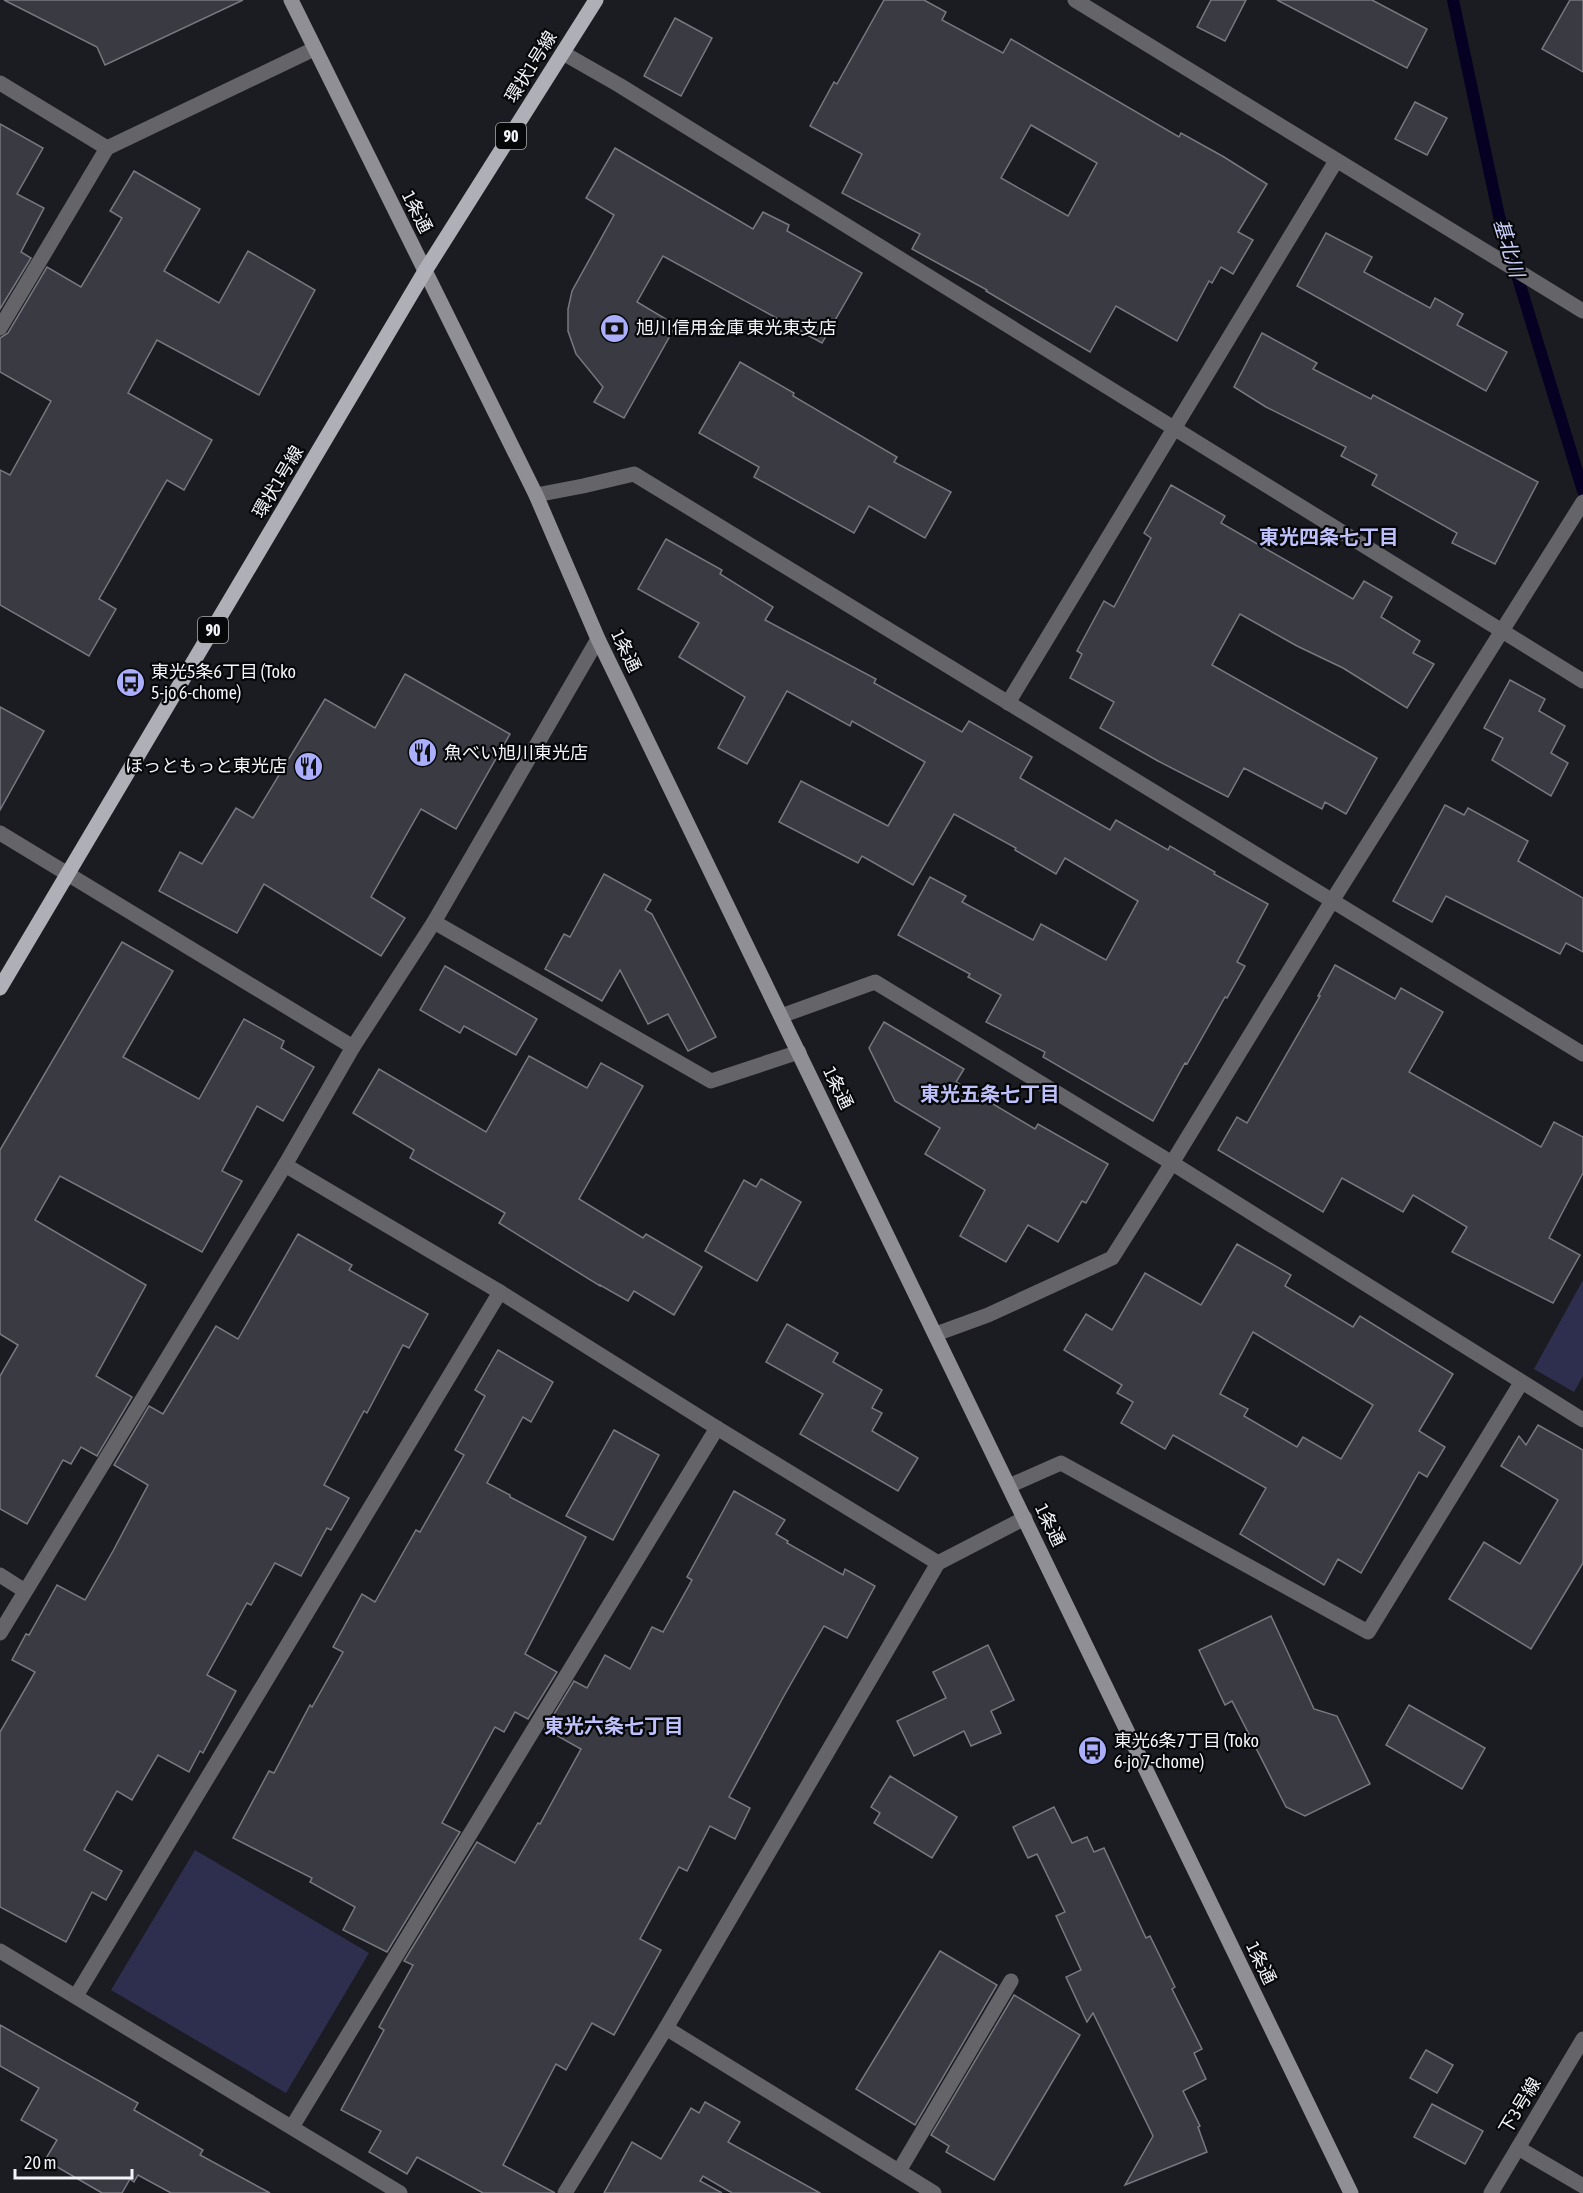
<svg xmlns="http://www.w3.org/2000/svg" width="1583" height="2193" viewBox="0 0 1583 2193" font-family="'Asap Condensed','Noto Sans JP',sans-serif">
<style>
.green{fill:#2e2f4e}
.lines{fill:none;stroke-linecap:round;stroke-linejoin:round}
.stream{stroke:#060123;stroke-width:12}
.building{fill:#3a3b42;stroke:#777880;stroke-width:1.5;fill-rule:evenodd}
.service{stroke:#656569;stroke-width:15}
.minor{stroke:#656569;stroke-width:15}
.tertiary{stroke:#656569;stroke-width:15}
.secondary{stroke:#8f8f95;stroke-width:15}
.primary{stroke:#afb0b7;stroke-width:15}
.labels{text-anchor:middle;stroke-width:4.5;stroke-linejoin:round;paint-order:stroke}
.shield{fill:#060709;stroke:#acadb1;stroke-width:1.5}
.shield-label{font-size:16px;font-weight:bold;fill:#f3f4f9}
.street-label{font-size:18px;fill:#f3f4f9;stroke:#060709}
.poi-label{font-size:18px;fill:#f3f4f9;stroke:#060709;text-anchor:start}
.water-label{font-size:20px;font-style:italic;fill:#c9cdf9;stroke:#060709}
.neighbourhood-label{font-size:20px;font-weight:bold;fill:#bec1fb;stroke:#060709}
</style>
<rect width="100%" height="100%" fill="#1b1c22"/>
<g class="green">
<polygon points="1583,1280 1583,1376 1574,1392 1534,1369"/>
<polygon points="195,1850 369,1953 286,2093 111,1990"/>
</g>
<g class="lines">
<polyline class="stream" points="1453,0 1499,216 1583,491"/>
</g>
<g class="building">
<polygon points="4,0 243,0 105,65 97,47"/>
<path d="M884,0h40l22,12 -4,8 61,33 8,-14 168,98 2,-4 43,24 43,27 -29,48 15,8 -20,34 -12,-7 -9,16 -3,-2 -32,60 -61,-35 -26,46 -104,-61 1,-1 -75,-41 8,-15 -78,-41 20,-39 -52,-28 24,-44 3,2zM1031,125l66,38 -29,53 -67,-38z"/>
<polygon points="1211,0 1246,0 1225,41 1197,27"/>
<polygon points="1277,0 1372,0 1427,29 1407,68"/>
<polygon points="1570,0 1583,0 1583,72 1542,49"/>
<polygon points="675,18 712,38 681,96 644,76"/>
<polygon points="1415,102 1447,118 1427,155 1395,139"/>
<polygon points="0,124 43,148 17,194 44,208 21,252 31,258 0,309"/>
<polygon points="615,148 753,229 763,212 789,225 787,231 862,273 822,343 663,256 637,302 676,325 624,418 594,402 603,387 576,354 568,331 568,309 572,291 614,215 586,198"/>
<polygon points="134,171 200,209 164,271 219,303 248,251 315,290 259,395 157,340 128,393 212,440 184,490 167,480 99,599 116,609 89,656 0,605 0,470 10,475 51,401 0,372 0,338 8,333 47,267 81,287 122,218 110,211"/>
<polygon points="1326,233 1372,257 1364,272 1430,308 1435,298 1463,314 1457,325 1507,352 1486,391 1297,286"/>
<polygon points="1262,333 1317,363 1313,369 1371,399 1373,395 1538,482 1495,564 1452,543 1457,533 1372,485 1377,475 1341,456 1346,447 1266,407 1234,387"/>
<polygon points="740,362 794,393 793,396 897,457 894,462 951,492 925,538 869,506 854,533 754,477 759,467 699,433"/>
<polygon points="1171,485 1225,516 1221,523 1353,599 1364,581 1392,597 1381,617 1420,641 1413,653 1434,664 1407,708 1343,668 1297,646 1240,614 1212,665 1377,758 1346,814 1325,802 1322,809 1244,768 1228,797 1158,761 1100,728 1114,702 1070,678 1082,654 1077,651 1104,601 1114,607 1151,538 1144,533"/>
<polygon points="666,539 722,570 720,574 773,607 765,620 876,679 874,683 962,732 969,721 1032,757 1020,778 1110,830 1116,820 1168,850 1170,846 1215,872 1214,874 1268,904 1237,962 1245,966 1227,998 1225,997 1187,1064 1185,1063 1153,1121 1043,1057 1045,1052 986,1022 1001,995 968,977 970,974 898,935 930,877 966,896 962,902 1033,940 1041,924 1106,960 1138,901 1065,858 1056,874 1015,850 1016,848 954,814 913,885 862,856 858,863 779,822 801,781 888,826 925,762 852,721 850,726 787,691 747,764 718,748 745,697 679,657 699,623 638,589"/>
<polygon points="405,674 510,734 456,829 421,809 371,897 405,918 381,956 264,884 237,933 159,891 180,852 202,864 236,808 253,818 325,699 375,728"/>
<polygon points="1510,680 1545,699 1539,711 1565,726 1551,753 1568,763 1551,796 1492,760 1503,738 1484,728"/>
<polygon points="0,707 44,731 0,810"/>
<polygon points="1445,805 1464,815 1468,808 1528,841 1518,861 1583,898 1583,952 1566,943 1560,954 1446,896 1432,922 1393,901"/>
<polygon points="604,874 651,900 645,910 652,914 716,1037 688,1051 668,1014 648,1024 620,970 602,1001 545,969 564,934 570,937"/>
<polygon points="122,942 173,971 123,1057 199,1099 244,1019 284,1041 281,1048 314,1067 283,1121 257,1106 222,1171 242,1181 202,1252 60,1176 35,1220 146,1285 96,1376 132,1397 97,1456 81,1447 71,1464 63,1460 27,1524 0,1509 0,1376 18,1345 0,1334 0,1150"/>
<polygon points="1335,965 1395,999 1401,988 1443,1012 1409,1072 1541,1147 1554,1122 1583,1137 1583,1173 1549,1238 1580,1255 1553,1303 1452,1252 1467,1227 1413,1195 1403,1212 1342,1178 1323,1212 1218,1150 1237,1117 1247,1123 1320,996 1318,996"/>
<polygon points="445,966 537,1019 516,1055 464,1026 460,1033 420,1010"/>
<polygon points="884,1022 964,1069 956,1082 1035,1129 1038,1124 1108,1164 1086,1203 1082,1201 1058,1242 1028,1225 1006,1262 960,1236 985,1190 925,1154 940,1128 895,1101 869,1048"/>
<polygon points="529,1056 587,1088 601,1063 643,1086 579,1199 643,1238 646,1234 702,1267 674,1315 634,1291 628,1301 600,1285 600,1286 499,1223 505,1213 410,1158 414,1150 353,1113 379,1069 486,1132"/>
<polygon points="761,1179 801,1202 757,1281 705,1251 744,1180 756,1187"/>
<polygon points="298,1234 352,1265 349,1270 428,1314 409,1348 403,1345 367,1413 364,1411 324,1485 349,1498 331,1530 327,1528 301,1576 275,1563 251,1605 247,1603 207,1675 236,1691 203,1753 200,1751 189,1772 158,1755 132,1800 117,1791 84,1850 122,1871 106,1900 92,1892 66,1942 0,1907 0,1732 35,1672 12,1660 26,1634 29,1635 57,1585 85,1600 113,1551 148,1485 114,1465 149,1406 163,1414 216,1326 238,1339"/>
<path d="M1237,1244l54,31 -6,11 68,41 7,-11 93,58 -34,57 26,16 -18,30 -8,-5 -58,101 -23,-14 -14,26 -84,-51 26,-46 -93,-53 -8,14 -44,-26 12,-21 -16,-9 5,-8 -58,-35 22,-36 26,16 33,-57 56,32zM1253,1332l120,73 -32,54 -38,-22 -6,10 -53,-31 4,-7 -28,-15z"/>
<polygon points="787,1324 838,1353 833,1362 882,1390 872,1408 882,1413 872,1431 918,1458 898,1491 800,1434 823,1394 766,1362"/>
<polygon points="498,1350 553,1382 531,1422 523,1417 487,1483 510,1495 510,1497 586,1537 525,1654 557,1672 528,1719 515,1712 504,1732 495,1727 442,1823 460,1832 387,1952 343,1930 355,1907 310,1882 312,1878 233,1838 269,1771 274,1773 310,1705 312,1707 343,1652 333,1647 362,1594 375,1602 416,1530 420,1532 464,1455 455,1450 485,1396 475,1390"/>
<polygon points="1538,1425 1583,1450 1583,1563 1531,1649 1449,1599 1484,1542 1520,1564 1558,1500 1501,1466 1519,1436 1526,1445"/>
<polygon points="614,1430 659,1455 613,1540 566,1516"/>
<polygon points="734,1491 785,1520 776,1534 788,1541 787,1543 843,1575 845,1569 875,1586 847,1638 824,1626 785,1694 729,1797 750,1808 735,1839 710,1826 687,1871 679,1867 640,1939 661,1950 614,2035 592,2023 566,2070 556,2064 503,2165 555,2193 483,2193 417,2157 407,2174 369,2152 381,2131 341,2110 384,2030 379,2027 413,1965 404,1961 477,1842 515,1863 538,1823 540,1824 581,1749 545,1729 574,1681 587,1688 605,1655 630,1669 652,1627 663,1632 692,1580 687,1577"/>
<polygon points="1271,1616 1314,1709 1337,1716 1370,1784 1305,1816 1286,1807 1232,1701 1225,1705 1199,1650"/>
<polygon points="988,1645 1014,1700 991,1711 1001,1733 971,1746 964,1731 914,1756 897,1721 946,1698 933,1672"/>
<polygon points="1409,1705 1485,1748 1462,1789 1386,1745"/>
<polygon points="890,1776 957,1817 932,1858 874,1823 880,1813 871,1807"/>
<polygon points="1054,1807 1072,1843 1087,1837 1094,1852 1104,1848 1146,1938 1150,1936 1175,1987 1172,1989 1202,2049 1194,2053 1206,2079 1183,2091 1200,2126 1198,2127 1207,2152 1125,2185 1153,2136 1093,2013 1087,2022 1066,1977 1081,1970 1056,1916 1065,1912 1037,1854 1028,1858 1013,1827"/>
<polygon points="940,1951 997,1985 915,2125 856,2089"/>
<polygon points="1014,1995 1080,2035 994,2180 946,2152 949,2146 931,2135"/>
<polygon points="0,2025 138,2103 134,2110 203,2150 200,2155 270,2193 171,2193 138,2175 134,2182 130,2179 122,2193 102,2193 45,2160 57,2140 21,2120 39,2088 0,2066"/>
<polygon points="1426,2050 1453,2065 1437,2093 1410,2078"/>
<polygon points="705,2102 740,2122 728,2142 820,2193 732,2193 703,2176 700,2181 722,2193 604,2193 632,2142 661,2159 691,2108 699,2113"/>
<polygon points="1432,2104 1483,2131 1465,2164 1414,2137"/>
</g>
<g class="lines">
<polyline class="service" points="899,2171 1011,1981"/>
<g class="minor">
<polyline points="1075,0 1583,311"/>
<polyline points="563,53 619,85 1583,681"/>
<polyline points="0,83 107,148"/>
<polyline points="0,328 107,148 314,49"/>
<polyline points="536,495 583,486 634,474 1583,1054"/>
<polyline points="1008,703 1336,161"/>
<polyline points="0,833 353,1047"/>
<polyline points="434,922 711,1081 799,1052"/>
<polyline points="781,1016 875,982 1172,1163 1583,1420"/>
<polyline points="285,1165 500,1292 717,1428 938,1563"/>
<polyline points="936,1334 988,1315 1112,1258 1172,1163 1332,901 1583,502"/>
<polyline points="1009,1486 1061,1463 1368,1632 1521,1383"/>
<polyline points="0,1575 25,1591"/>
<polyline points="0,1633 285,1165 353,1047 434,922 598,639"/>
<polyline points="0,1951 400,2193"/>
<polyline points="76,1996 500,1292"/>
<polyline points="666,2028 934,2193"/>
<polyline points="292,2127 717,1428"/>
<polyline points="1518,2148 1583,2186"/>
<polyline points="565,2193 666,2028 938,1563 1025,1518"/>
</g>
<polyline class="tertiary" points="1491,2193 1583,2039"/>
<polyline class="secondary" points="291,0 536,495 598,639 1351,2193"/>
<polyline class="primary" points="0,988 425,271 596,0"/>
</g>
<defs>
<symbol id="bank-disc" viewBox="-11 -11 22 22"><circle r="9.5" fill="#abaffb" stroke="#060709"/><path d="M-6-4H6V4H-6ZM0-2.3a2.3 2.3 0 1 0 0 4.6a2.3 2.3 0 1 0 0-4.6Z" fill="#111"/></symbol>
<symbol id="bus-disc" viewBox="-11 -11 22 22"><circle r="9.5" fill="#abaffb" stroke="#060709"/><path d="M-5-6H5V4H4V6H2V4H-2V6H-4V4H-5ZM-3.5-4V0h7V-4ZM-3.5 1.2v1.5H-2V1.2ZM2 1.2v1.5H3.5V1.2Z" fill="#111"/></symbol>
<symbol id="restaurant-disc" viewBox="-11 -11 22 22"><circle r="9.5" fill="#abaffb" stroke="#060709"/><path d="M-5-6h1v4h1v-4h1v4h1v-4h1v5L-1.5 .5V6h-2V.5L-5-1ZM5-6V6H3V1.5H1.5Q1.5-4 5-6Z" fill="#111"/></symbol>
</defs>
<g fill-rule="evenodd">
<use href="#bank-disc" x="598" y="312" width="33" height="33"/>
<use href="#bus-disc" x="114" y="666" width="33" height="33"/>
<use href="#restaurant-disc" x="406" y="736" width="33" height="33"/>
<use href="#restaurant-disc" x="292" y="750" width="33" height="33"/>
<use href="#bus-disc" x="1076" y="1734" width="33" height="33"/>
</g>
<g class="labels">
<g class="shield">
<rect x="496" y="123" width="30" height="26" rx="4.5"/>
<rect x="198" y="617" width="30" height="26" rx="4.5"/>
</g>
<g class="shield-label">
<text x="511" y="142">90</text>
<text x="213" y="636">90</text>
</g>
<g class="street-label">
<text transform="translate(531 67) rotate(-58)" y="6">環状1号線</text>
<text transform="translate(417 212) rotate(63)" y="6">1条通</text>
<text transform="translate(278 482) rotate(-59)" y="6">環状1号線</text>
<text transform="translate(626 651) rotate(64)" y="6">1条通</text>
<text transform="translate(838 1088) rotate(64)" y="6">1条通</text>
<text transform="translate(1050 1525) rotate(64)" y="6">1条通</text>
<text transform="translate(1261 1963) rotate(64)" y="6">1条通</text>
<text transform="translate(1520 2106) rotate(-59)" y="6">下3号線</text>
</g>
<g class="poi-label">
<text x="636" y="334">旭川信用金庫 東光東支店</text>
<text x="151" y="678">東光5条6丁目 (Toko<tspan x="151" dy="21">5-jo 6-chome)</tspan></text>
<text x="444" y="759">魚べい旭川東光店</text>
<text x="287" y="772" text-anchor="end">ほっともっと東光店</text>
<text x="1114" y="1747">東光6条7丁目 (Toko<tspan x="1114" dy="21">6-jo 7-chome)</tspan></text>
</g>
<g class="water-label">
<text transform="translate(1509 248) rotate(73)" y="7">基北川</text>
</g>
<g class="neighbourhood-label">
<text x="1329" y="544">東光四条七丁目</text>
<text x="990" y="1101">東光五条七丁目</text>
<text x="614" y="1733">東光六条七丁目</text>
</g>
</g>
<path d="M15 2169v9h117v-9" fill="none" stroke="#f3f4f9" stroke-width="3"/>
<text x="24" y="2169" font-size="18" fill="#f3f4f9" stroke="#060709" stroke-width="4.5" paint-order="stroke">20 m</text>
</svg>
